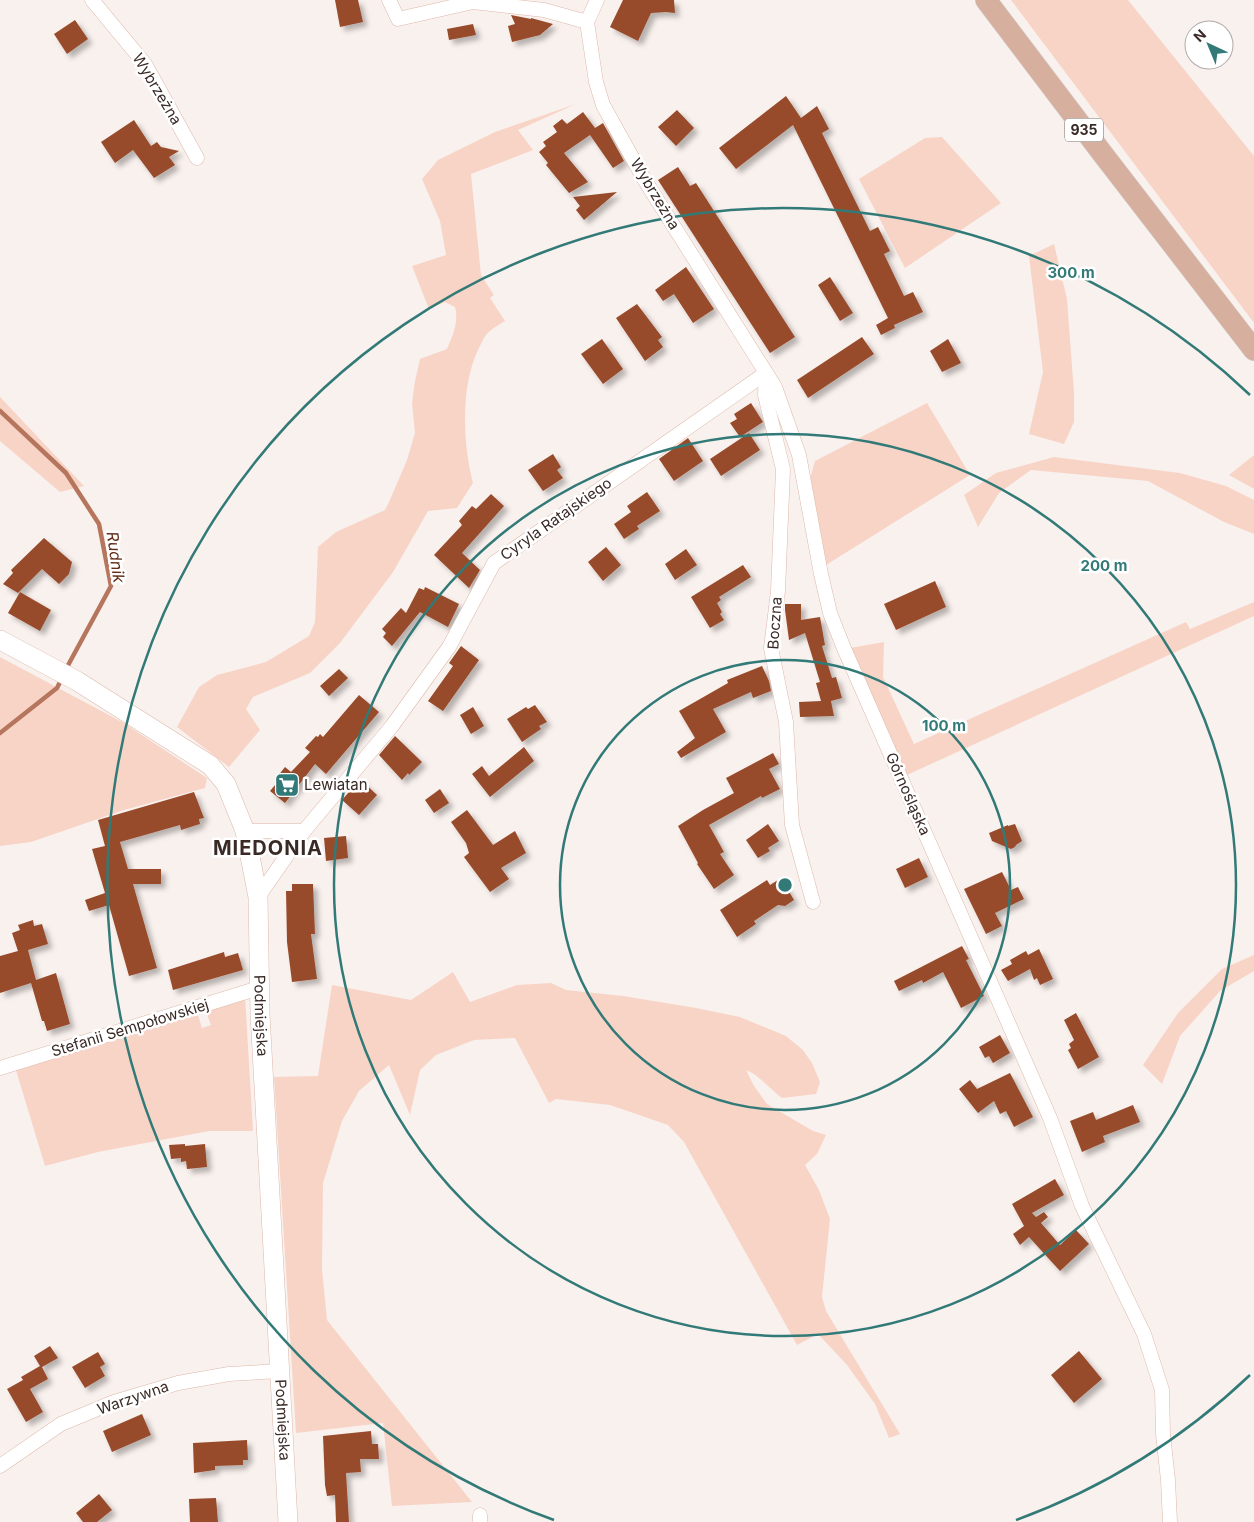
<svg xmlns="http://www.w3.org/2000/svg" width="1254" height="1522" viewBox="0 0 1254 1522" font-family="Inter,sans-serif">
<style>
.green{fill:#f8d4c7}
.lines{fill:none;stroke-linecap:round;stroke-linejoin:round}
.stream{stroke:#b6755d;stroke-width:4.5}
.building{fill:#984b2c;filter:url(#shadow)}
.street-casing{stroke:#deb8aa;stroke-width:15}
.secondary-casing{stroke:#deb8aa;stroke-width:20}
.primary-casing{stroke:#d3d0cf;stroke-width:22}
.street{stroke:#fff;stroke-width:14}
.secondary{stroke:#fff;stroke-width:19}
.primary{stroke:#d7af9f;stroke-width:21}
.ring{fill:none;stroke:#327a77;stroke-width:2.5}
.labels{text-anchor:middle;stroke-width:5;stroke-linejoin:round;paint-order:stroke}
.shield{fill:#fff;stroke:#746a66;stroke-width:1}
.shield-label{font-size:14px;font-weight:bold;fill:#392a25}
.street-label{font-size:15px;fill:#392a25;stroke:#fff}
.poi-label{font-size:15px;fill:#392a25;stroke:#fff;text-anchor:start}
.water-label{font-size:16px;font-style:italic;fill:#622c16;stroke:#fff}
.district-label{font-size:20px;font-weight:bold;letter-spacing:1px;fill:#392a25;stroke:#fff}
.centre{fill:#327a77;stroke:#fff;stroke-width:2.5}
.ring-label{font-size:15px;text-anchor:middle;font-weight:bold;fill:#327a77;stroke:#fff;stroke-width:5;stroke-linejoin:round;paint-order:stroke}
</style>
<defs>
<filter id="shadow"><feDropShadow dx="4.5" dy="4.5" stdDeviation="2.5" flood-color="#0004"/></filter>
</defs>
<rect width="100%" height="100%" fill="#f9f1ee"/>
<g class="green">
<polygon points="1011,0 1128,0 1254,156 1254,323"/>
<path d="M576,104l-58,26 15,20 -62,24 10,101 13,20 -4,3 15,23c-5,3 -12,7 -16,11 -3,2 -5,6 -7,10 -22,38 -20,99 -9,141l-16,25 -29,3 -35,61 -53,71 -30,30 -57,24 -7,12 14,21 -31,37 -52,-40 22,-40 18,-12 49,-13 43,-26 6,-14 3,-75 18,-15 49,-22 4,-8 18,-42 8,-27 -3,-30 3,-22 5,-22 27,-10c6,-14 12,-28 8,-42l-10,-5 -16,7 -17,-43 34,-11 -6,-34 -18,-42 16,-19 57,-28z"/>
<polygon points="942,137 1001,203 905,268 859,179 925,138"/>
<polygon points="1054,244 1067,299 1074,393 1074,422 1064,444 1029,434 1043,372 1029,256"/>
<polygon points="0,397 84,486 60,492 0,441"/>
<polygon points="927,403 970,475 826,565 810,479 815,461"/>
<polygon points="1254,455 1254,489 1229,475"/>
<polygon points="1054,457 1180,473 1226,486 1254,500 1254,534 1224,522 1148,481 1031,470 999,493 978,527 964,495 996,473"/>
<polygon points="1254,602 1254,616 907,775 850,648 884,642 883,677 914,744 1186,622 1190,629"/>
<polygon points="0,657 122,722 207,778 205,788 124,810 31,842 0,846"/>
<polygon points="1254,955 1254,971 1220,991 1180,1036 1162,1084 1143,1065 1178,1013 1222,969"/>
<path d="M453,972l17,30 47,-17 34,-2 15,7 57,6 73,12 44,9 46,19 17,14 9,13 8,19 -4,12 -34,4c-12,-9 -23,-23 -36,-28l8,16 13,18 46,27 13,4 -9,19 -12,11 14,25 11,29 -8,78 4,14 74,123 -11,4 -14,-34 -28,-39 -29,-31 -21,11 -113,-203 -16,-17 -58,-20 -54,-6 -7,4 -34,-65 -41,2 -38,15 -16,15 -10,45 -21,-50 -30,26 -17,30 -19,62 -1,86 5,51 145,182 -80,4 -9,-83 -87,10 -22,-356 44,-1 14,-91 79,15z"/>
<polygon points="245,996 253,1131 209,1131 98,1152 45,1166 15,1067 197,1012 202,1028 211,1025 205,1009"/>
</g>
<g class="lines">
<g class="stream">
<polyline points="0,411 66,473 99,524 111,586 66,669"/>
<polyline points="0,733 57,688 62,678"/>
</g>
</g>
<g class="building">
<polygon points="335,0 358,0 363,22 340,27"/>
<polygon points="623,0 674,0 675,13 666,12 651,13 638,41 610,27"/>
<polygon points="511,15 531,19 531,18 553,24 540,35 512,42 508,26 515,24"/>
<polygon points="75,20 88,39 67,54 54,34"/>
<polygon points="473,24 476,35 449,40 447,29"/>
<polygon points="786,96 801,118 817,106 829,129 822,133 870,231 878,227 890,251 884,254 904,296 913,292 923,312 894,325 895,328 881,335 876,325 888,318 793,125 736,169 719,148"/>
<polygon points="677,110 694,128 676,146 658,127"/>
<polygon points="583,112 595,128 603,123 624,161 613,168 590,135 564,153 588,182 569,193 546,165 548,163 539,152 546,146 543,142 557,132 553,126 562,119 567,124"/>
<polygon points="134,120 151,146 157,142 161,147 179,151 169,157 175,165 154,178 133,150 115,163 101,142"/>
<polygon points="678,167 690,186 696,183 795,337 770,353 658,180"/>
<polygon points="617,192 584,220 576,210 580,206 573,197"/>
<polygon points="686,267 714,309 693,323 674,294 663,301 655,290"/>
<polygon points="830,277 853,313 840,321 818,285"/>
<polygon points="637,304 662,337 658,340 663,347 645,361 616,318"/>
<polygon points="862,337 874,354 808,398 797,380"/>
<polygon points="602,339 623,369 603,384 581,354"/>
<polygon points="948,339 961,363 942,372 930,351"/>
<polygon points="751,403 763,422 740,437 730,423 737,419 734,414"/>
<polygon points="749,433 760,450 721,476 710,459"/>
<polygon points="688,438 703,461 674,481 659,459"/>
<polygon points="553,454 561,467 557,470 563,478 543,491 528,470"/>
<polygon points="647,492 660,511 637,526 639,529 624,539 614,524 631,512 627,506"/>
<polygon points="491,494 504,506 462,553 480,570 469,588 434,555 462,525 459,521 472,506 476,509"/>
<polygon points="44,538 72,562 69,574 59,584 42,569 18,593 3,584 13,573 11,570"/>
<polygon points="606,547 621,565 603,581 588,562"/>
<polygon points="686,549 697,565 675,580 665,564"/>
<polygon points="743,565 751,577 719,597 721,600 717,603 722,612 720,614 724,620 710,628 691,597"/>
<polygon points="935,581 946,607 896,630 884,604"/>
<polygon points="425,587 459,604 448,627 420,612 392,646 383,637 386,633 382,629 401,608 406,613 419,588 424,590"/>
<polygon points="20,592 51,610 40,631 8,613"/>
<polygon points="785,604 801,604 801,620 820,617 825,645 822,646 832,678 836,677 842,698 831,701 834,716 800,717 799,702 821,701 816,683 820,682 805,633 789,640 785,610"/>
<polygon points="461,646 479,660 443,711 428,701 453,666 449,663"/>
<polygon points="762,666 769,681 771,691 753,698 751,692 713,709 726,732 681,758 677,752 695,738 679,711 728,683 727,680"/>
<polygon points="339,669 348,678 329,696 320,686"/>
<polygon points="359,695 379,712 326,774 315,764 285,803 270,791 280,779 277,777 285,767 291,772 310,752 305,748 316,736 318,737 320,734 323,737"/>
<polygon points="535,705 547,722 539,726 541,729 522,742 507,719 526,707 528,709"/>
<polygon points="473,707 484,726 471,734 460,715"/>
<polygon points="395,736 422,762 409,775 408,773 402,780 379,755"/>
<polygon points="524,747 534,761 490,797 472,774 482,766 489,776"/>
<polygon points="773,753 779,764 769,769 780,789 762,798 761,796 709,825 724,852 720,854 734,875 714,889 697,864 698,863 678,826 703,810 734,793 726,778"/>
<polygon points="360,779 377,795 359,815 342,800"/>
<polygon points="440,789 449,803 434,813 425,800"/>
<polygon points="194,792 204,818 199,819 200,824 181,830 180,825 120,842 128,869 161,869 161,884 133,884 157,968 129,976 109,905 89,911 85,900 105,893 92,849 105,846 98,820"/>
<polygon points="467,810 493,845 515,831 526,853 501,868 509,879 490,892 464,857 469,853 466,843 451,822"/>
<polygon points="768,824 779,841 768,848 770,851 758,858 746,840"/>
<polygon points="1015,824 1022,841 1016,845 1015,847 1011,849 992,841 989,833 1008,825 1008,826"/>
<polygon points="346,836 348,858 326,861 324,838"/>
<polygon points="919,858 928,877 905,888 896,869"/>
<polygon points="1002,872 1011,890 1018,887 1024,899 995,913 1002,926 986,934 964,889"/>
<polygon points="781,878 794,900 785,906 778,905 754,921 756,924 737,937 720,910 767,880 770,885"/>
<polygon points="292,884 313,884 315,934 311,934 317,979 292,982 287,942 286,891 292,891"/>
<polygon points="33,920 34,926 42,924 48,944 28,950 36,980 56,973 70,1024 47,1031 44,1021 42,1021 31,983 0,993 0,956 18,951 12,933 20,930 18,925"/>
<polygon points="962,946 969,959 966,960 984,996 961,1008 943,972 923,983 922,980 899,991 894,981"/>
<polygon points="1039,949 1053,979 1040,985 1037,978 1034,980 1030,969 1008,981 1001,970 1012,964 1010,960 1026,951 1028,955"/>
<polygon points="224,952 225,957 238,953 243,970 173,990 168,970"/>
<polygon points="1076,1013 1099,1057 1078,1069 1068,1050 1071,1048 1069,1044 1074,1040 1064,1020"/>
<polygon points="1000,1035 1010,1053 993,1063 989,1056 985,1058 979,1047"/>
<polygon points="1010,1073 1033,1117 1014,1127 1006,1111 1000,1114 994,1101 978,1113 959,1089 970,1080 977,1089"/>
<polygon points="1133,1105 1140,1122 1103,1136 1105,1142 1082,1152 1070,1121 1093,1112 1096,1120"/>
<polygon points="185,1144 185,1146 205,1144 207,1167 187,1169 186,1161 181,1162 181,1158 171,1159 169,1145"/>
<polygon points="1055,1179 1064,1195 1032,1213 1036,1217 1044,1212 1048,1217 1041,1223 1060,1245 1076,1230 1089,1244 1060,1271 1029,1237 1020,1245 1013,1234 1024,1226 1012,1204"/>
<polygon points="50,1346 58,1358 42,1367 48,1379 30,1389 43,1412 26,1422 7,1389 23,1380 21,1377 40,1366 34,1356"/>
<polygon points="1079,1351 1102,1379 1074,1403 1051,1375"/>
<polygon points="98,1352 105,1364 100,1367 105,1376 85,1388 72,1367"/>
<polygon points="142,1414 151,1435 112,1452 103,1431"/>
<polygon points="371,1431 372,1444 378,1444 379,1459 360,1459 361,1472 346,1473 349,1522 336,1522 335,1495 327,1496 325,1485 323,1436"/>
<polygon points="247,1440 248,1460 243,1460 243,1465 215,1466 215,1470 194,1473 193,1443"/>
<polygon points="99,1494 112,1510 97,1522 83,1522 76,1513"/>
<polygon points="216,1498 218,1522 190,1522 189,1499"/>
</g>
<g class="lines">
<defs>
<g id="street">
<polyline points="92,0 145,64 197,158"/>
<polyline points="389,0 398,19 473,2 544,10 587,22"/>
<polyline points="597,0 587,22 596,82 603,105 644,179 775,387 799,455 821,574 830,613 843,646 1050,1118 1082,1206 1144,1334 1162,1390 1163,1434 1168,1480 1170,1522"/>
<polyline points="766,373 765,395 783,469 778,591 771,648 786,722 792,825 813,902"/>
<polyline points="245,831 304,831"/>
<polyline points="258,897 304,831 392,726 449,647 494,563 766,373"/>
<polyline points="0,1068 259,988"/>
<polyline points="0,1466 61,1424 114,1402 178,1383 229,1374 280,1371"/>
<polyline points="480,1515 480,1522"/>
</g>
<g id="secondary">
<path id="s1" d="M0,640l77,41 133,84 16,19 19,47 13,66 2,117 28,508"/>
</g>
<polyline id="primary" points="986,0 1102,153 1254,350"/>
</defs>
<use href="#street" class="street-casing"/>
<use href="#secondary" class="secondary-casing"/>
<use href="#primary" class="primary-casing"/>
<use href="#street" class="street"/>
<use href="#secondary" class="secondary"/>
<use href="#primary" class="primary"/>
</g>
<g class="ring">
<circle cx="785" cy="885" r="225"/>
<circle cx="785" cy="885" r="451"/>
<path d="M1250 1375A676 676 0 0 1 1016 1520M554 1520A676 676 0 1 1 1250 395"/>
</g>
<defs>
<symbol id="supermarket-square" viewBox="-11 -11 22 22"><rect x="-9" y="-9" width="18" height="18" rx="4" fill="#327a77" stroke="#fff"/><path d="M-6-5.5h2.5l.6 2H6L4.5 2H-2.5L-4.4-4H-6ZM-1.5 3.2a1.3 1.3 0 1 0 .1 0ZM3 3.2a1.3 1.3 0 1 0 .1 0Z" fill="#fff"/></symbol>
</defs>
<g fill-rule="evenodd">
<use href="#supermarket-square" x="273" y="771" width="28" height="28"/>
</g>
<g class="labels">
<rect class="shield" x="1065" y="118.5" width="38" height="23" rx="4"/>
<g class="shield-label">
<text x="1084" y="135">935</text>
</g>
<g class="street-label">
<text transform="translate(157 89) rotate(59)" y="5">Wybrzeżna</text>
<text transform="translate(655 194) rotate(59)" y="5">Wybrzeżna</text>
<text transform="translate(556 519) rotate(-35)" y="5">Cyryla Ratajskiego</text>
<text transform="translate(775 623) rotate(-86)" y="5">Boczna</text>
<text transform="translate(908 794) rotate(66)" y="5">Górnośląska</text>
<text dy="5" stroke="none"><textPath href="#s1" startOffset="506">Podmiejska</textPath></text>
<text transform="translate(130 1028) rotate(-17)" y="5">Stefanii Sempołowskiej</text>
<text transform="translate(133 1398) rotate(-19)" y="5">Warzywna</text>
<text dy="5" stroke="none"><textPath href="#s1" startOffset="911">Podmiejska</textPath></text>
</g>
<g class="poi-label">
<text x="304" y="790">Lewiatan</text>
</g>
<g class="water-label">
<text transform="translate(116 557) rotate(82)" y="6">Rudnik</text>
</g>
<g class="district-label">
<text x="268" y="855">MIEDONIA</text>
</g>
</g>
<circle cx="785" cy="885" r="8" class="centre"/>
<g class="ring-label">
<text x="1071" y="278">300 m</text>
<text x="1104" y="571">200 m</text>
<text x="944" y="731">100 m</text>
</g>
<g transform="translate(1209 45) rotate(316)"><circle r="24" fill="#ffffff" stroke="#b0aaa8"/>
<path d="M0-4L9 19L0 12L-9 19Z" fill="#327a77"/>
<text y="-8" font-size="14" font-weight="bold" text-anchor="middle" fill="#392a25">N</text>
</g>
</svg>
